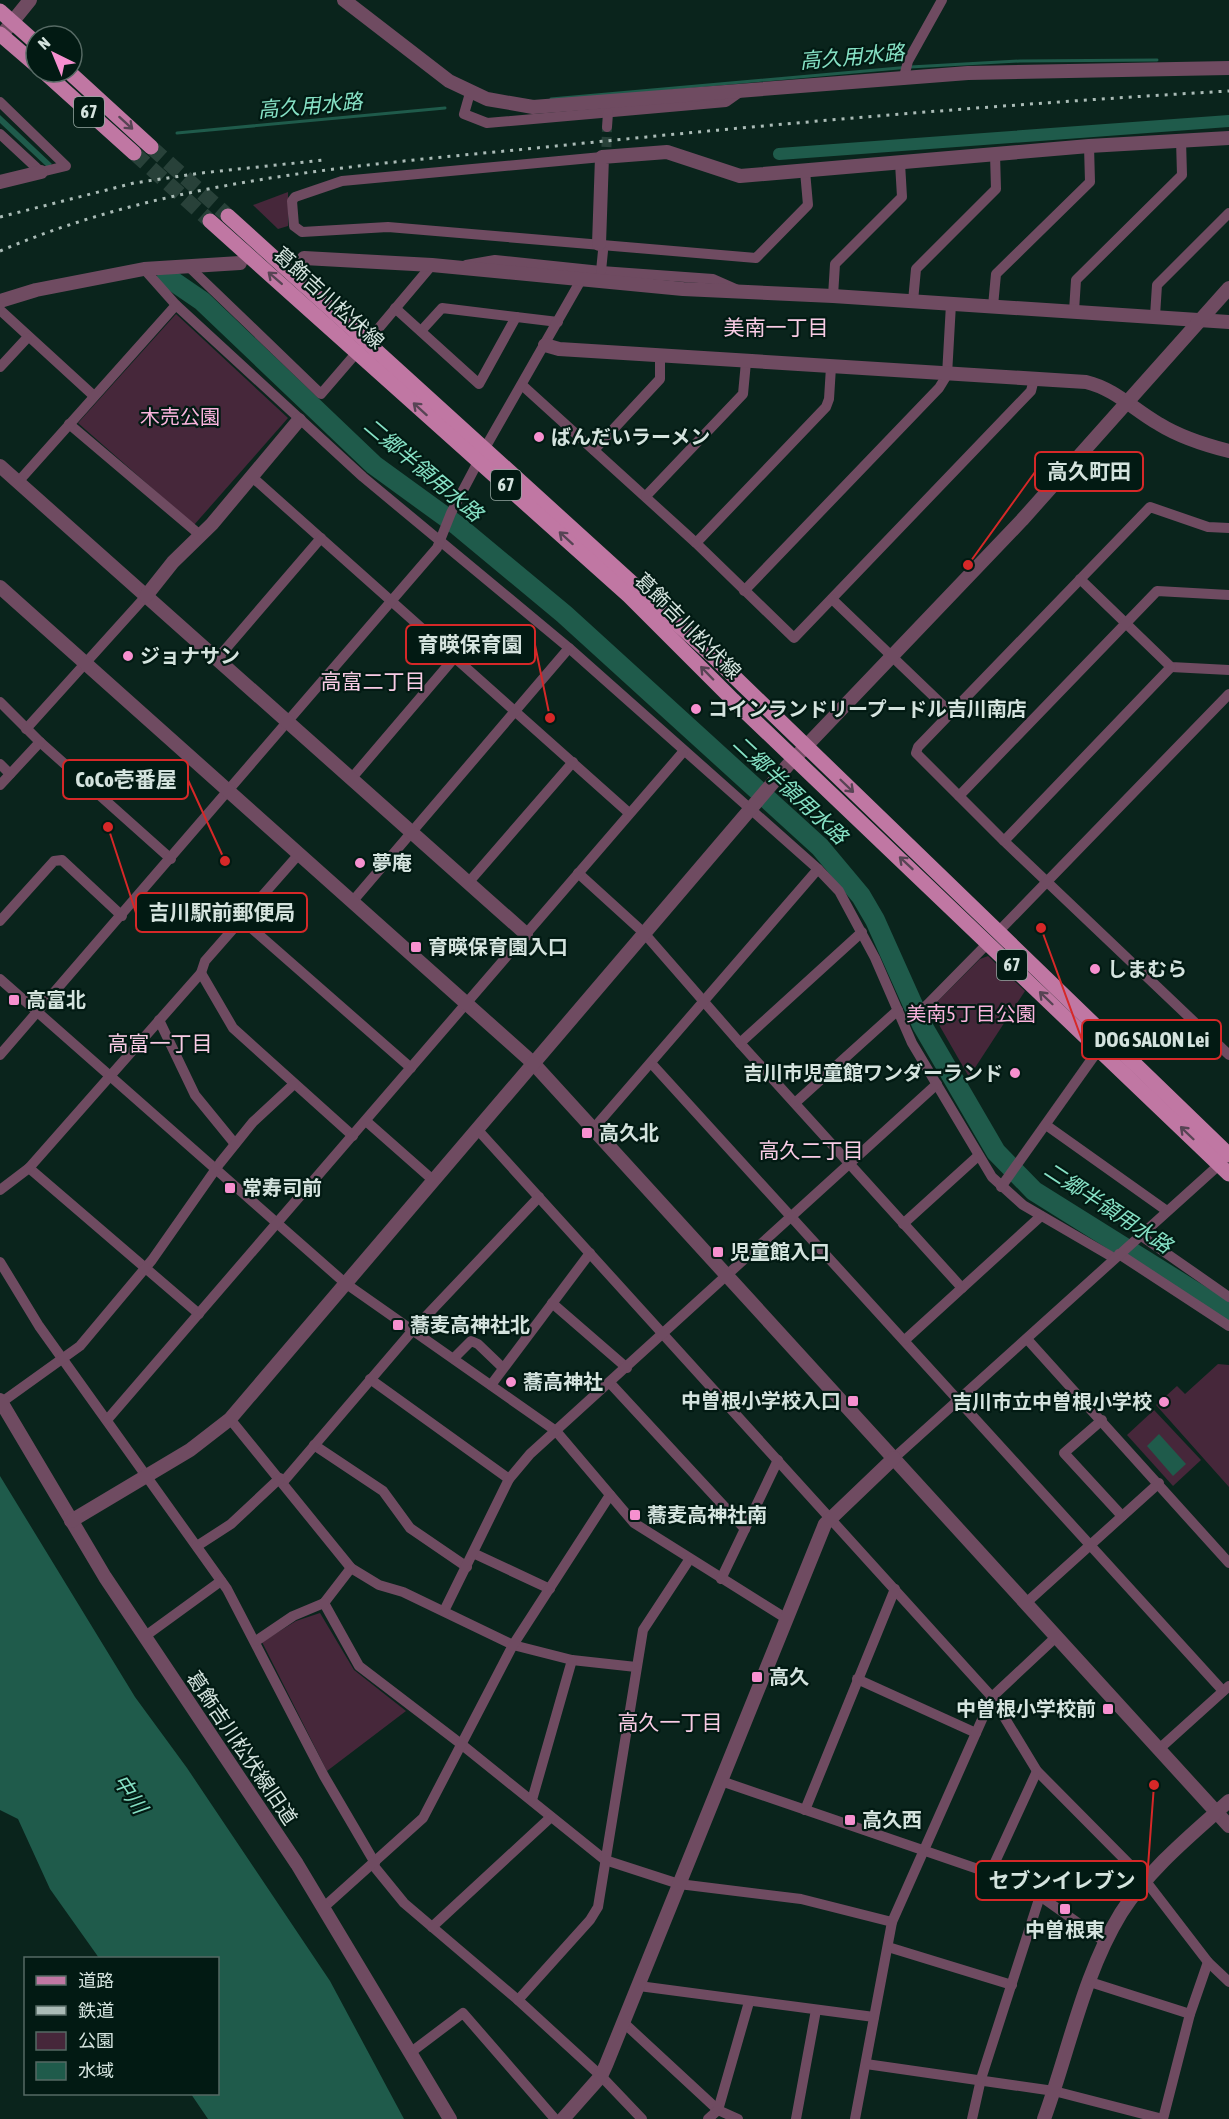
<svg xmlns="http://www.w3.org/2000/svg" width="1229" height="2119" viewBox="0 0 1229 2119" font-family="'Asap Condensed','Noto Sans JP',sans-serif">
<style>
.green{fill:#46273a}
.water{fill:#1f5b4b}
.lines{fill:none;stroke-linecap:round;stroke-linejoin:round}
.stream{stroke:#1f5b4b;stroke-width:3}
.canal{stroke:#1f5b4b;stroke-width:12}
.river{stroke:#1f5b4b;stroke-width:20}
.minor-tunnel{stroke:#284139;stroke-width:10;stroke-dasharray:10 5;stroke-linecap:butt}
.primary-tunnel{stroke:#284139;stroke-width:15;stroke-dasharray:15 8;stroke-linecap:butt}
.minor{stroke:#6f4b61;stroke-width:10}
.tertiary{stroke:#6f4b61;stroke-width:14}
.primary{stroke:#c077a3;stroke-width:15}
.rail{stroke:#aabbb6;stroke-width:3;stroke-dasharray:3 6;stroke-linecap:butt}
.oneway{stroke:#574454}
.poi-dot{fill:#f690cf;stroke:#021a13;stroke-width:2}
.labels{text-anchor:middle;stroke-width:4.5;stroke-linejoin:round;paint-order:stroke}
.shield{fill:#021a13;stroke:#95a7a1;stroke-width:1.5}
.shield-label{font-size:18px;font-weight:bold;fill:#d4e3de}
.street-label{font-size:20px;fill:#d4e3de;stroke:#021a13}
.park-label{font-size:20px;fill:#fab4dd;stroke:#021a13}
.poi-label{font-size:20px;font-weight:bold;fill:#d4e3de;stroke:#021a13;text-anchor:start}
.water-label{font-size:21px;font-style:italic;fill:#86e1c5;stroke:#021a13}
.neighbourhood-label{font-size:21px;fill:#f9cce5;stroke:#021a13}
.leader{fill:none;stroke:#d62828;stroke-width:2}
.callout-dot{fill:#d62828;stroke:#021a13;stroke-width:2}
.callout{fill:#021a13;stroke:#d62828;stroke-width:2}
.callout-label{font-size:21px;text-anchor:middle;font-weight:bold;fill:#d4e3de}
</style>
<rect width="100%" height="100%" fill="#0a241c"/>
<g class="green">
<polygon points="288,192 288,226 278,229 253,205"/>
<polygon points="176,314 288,418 194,525 78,423"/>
<polygon points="988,956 1025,991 969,1077 930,1009 980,959"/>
<polygon points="1218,1364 1229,1365 1229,1487 1156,1405 1177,1386 1185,1394"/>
<polygon points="1154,1410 1201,1460 1173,1486 1127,1435"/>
<polygon points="320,1613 354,1670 406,1711 327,1771 262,1642 296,1621"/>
</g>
<g class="water">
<polygon points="0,115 52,164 47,167 0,123"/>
<polygon points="1159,1434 1186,1464 1173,1476 1147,1446"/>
<polygon points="0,1476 135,1697 187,1768 330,1981 404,2119 208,2119 191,2094 218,2094 218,1958 99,1958 50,1889 18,1819 0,1810"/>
</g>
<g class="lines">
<g class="stream">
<polyline points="551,99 910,67 1020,61 1157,60"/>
<polyline points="177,133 445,108"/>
</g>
<polyline class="canal" points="779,154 1229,121"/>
<polyline class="river" points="167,277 202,301 374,465 458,526 564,614 820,847 861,896 875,920 922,1025 996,1152 1034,1191 1229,1313"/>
<polyline class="minor-tunnel" points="606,162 607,127"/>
<g class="primary-tunnel">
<polyline points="151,147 228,216"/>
<polyline points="134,153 210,221"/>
</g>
<g class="minor">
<polyline points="904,77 908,61 942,0"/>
<polyline points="470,93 464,114 487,123 726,102 743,90"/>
<polyline points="0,102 66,166 41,172 0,134"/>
<polyline points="607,127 608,113"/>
<polyline points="602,157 342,181 295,197 292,201 294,226 302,232 388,227 756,258 808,205 805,171"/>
<polyline points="187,265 321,394 358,351"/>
<polyline points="466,265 495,260 601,271 713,279 738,290"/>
<polyline points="144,269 176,305"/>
<polyline points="601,271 603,251"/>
<polyline points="833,296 835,264 902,197 900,163"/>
<polyline points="913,301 916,269 996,189 995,154"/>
<polyline points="993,306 996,274 1090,182 1089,146"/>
<polyline points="395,308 479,384 516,317"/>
<polyline points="0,310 94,396"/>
<polyline points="1074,311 1076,280 1182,175 1181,140"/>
<polyline points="1155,316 1157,285 1229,213"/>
<polyline points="421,331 442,308 558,322"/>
<polyline points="367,342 432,265"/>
<polyline points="0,367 27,338"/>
<polyline points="522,385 696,543 794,638 1031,391 1034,379"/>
<polyline points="69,424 200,535"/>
<polyline points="485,448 581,280"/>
<polyline points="594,450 660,379 660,356"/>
<polyline points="251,476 629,813"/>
<polyline points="18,482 176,305 363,477 569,648 818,869 839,891 875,958 912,1043 992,1177 1023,1205 1114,1258"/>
<polyline points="646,496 743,394 746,362"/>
<polyline points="1229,528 1208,527 1150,507 918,747 916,753 1004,841 1229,1055"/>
<polyline points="696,543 826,407 829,399 831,367"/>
<polyline points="1080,579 1171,667 1229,670"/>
<polyline points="744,591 939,388 947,375 951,304"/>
<polyline points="832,599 951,713"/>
<polyline points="217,659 321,538"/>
<polyline points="0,702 40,742 171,859"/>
<polyline points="26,729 146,596"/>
<polyline points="0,764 10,774"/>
<polyline points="351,779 455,657"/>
<polyline points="0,785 40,742"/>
<polyline points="959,796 1157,591 1229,595"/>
<polyline points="1004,841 1171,667"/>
<polyline points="578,873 644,933 740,1043 962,1288"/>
<polyline points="468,883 573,762"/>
<polyline points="352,902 569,648"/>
<polyline points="241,919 411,1068"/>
<polyline points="0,921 54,861 62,860 122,916"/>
<polyline points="998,932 1229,694"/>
<polyline points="201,973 233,1028 353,1136"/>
<polyline points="0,979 345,1283 556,1431 634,1523 787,1619"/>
<polyline points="925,1007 989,942"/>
<polyline points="159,1020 195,1095 235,1144"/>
<polyline points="740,1043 862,932"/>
<polyline points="0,1055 437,548 451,513 479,460"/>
<polyline points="651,1063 1223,1691"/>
<polyline points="795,1103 898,1010"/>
<polyline points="366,1121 434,1181"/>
<polyline points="1046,1125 1167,1211"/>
<polyline points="594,1128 818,869"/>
<polyline points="477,1129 992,1697 1037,1771 1145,1880 1208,1962 1229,1982"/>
<polyline points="29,1168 199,1314"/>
<polyline points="1001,1187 1099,1049"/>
<polyline points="0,1190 29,1168 201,973 205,961 299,854"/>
<polyline points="903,1224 978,1156"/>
<polyline points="1140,1235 1229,1297"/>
<polyline points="1119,1254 1229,1326"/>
<polyline points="0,1262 39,1326 227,1589 324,1776 375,1863"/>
<polyline points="552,1303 627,1368"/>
<polyline points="1027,1339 1229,1563"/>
<polyline points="905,1340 1041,1216"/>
<polyline points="454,1358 471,1341 478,1344 503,1368"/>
<polyline points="370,1379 509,1479"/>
<polyline points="610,1383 745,1529"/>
<polyline points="491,1385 590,1253"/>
<polyline points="2,1402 80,1346 152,1260 220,1163 253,1122 294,1084"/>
<polyline points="230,1419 351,1568 379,1585 403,1592 513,1645 572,1660 636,1667"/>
<polyline points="107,1420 683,752"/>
<polyline points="1102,1420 1064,1453 1122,1516"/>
<polyline points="314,1445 383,1491 410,1528 467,1567"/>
<polyline points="894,1458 1220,1164"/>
<polyline points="283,1482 413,1330 539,1197"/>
<polyline points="197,1546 231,1524 280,1478"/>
<polyline points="473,1553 550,1589"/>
<polyline points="351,1568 324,1603 359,1666 461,1744 605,1860 679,1884 801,1899 892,1922"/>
<polyline points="721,1579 778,1460"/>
<polyline points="1026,1603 1159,1483"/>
<polyline points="444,1611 509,1479 530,1454 937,1084"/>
<polyline points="144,1637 221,1581"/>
<polyline points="256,1641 293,1616 324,1603"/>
<polyline points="857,1679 976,1733"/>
<polyline points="1158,1750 1229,1686"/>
<polyline points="721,1781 1010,1880 1040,1896 1105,1942"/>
<polyline points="532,1800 572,1660"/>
<polyline points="805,1810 895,1589"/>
<polyline points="373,1865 404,1903 518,2000 601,2076 642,2119"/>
<polyline points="990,1873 1037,1771"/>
<polyline points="324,1907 423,1818 513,1645 610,1495"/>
<polyline points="432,1927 551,1817"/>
<polyline points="888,1947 1012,1985"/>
<polyline points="1090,1982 1190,2014"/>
<polyline points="639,1986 874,2017"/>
<polyline points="518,2000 590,1920 598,1907 643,1630 689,1560"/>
<polyline points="624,2023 718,2110 738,2119"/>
<polyline points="410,2053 463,2013 555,2119"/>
<polyline points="866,2064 1054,2091 1163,2119"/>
<polyline points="708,2119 718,2110 749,2002"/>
<polyline points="796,2119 816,2010"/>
<polyline points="855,2119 892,1922 992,1697 1056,1637"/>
<polyline points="972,2119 981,2079 1040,1896"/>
<polyline points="1163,2119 1190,2014 1208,1962"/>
</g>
<g class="tertiary">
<polyline points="344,0 449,81 487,99 533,107 968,73 1229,68"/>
<polyline points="0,37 30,0"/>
<polyline points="0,182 41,172"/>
<polyline points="599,244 602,157 667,152 740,176 1089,146 1229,138"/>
<polyline points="304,258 432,265 683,289 833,296 1229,322"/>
<polyline points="0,301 36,290 144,269 240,263"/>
<path d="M545,345l14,4 527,33c29,7 47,27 73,42 21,13 46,21 70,27"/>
<polyline points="0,466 526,934"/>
<polyline points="0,587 533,1063 1229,1826"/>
<polyline points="146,596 173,562 212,524 299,420"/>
<polyline points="0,1400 105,1577 297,1864 450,2119"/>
<polyline points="71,1521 190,1450 230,1419 788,765 1022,520 1229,288"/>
<polyline points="563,2119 601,2076 606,2065 825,1524 894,1458"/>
<path d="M1044,2119c25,-68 39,-144 77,-206 28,-44 70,-78 108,-112"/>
</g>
<g class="primary">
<polyline points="0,11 36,43"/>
<polyline points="0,34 36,65"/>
<polyline points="44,72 134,153"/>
<polyline points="69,72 151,147"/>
<polyline points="228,216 717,660 1229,1155"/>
<polyline points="210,221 629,596 733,700 1229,1174"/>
</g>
<g class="rail">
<polyline points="0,217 134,183 201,173 324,160"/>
<path d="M0,251c176,-75 369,-86 556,-105 224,-23 449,-42 673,-55"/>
</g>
</g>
<defs><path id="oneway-shaft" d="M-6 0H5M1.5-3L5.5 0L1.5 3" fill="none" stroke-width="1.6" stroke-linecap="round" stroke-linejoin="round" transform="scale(1.5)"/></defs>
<g class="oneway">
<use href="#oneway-shaft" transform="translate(126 123) rotate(42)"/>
<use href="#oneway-shaft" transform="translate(275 278) rotate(-139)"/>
<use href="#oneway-shaft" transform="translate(420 409) rotate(-138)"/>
<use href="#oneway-shaft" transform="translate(566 538) rotate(-138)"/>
<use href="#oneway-shaft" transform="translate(707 673) rotate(-134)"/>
<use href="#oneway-shaft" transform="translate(847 786) rotate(44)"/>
<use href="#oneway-shaft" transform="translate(906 863) rotate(-137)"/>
<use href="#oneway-shaft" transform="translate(1046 998) rotate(-136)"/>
<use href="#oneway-shaft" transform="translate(1187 1133) rotate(-136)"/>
</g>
<g class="poi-dot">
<circle cx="539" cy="437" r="6"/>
<circle cx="128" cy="656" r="6"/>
<circle cx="696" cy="709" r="6"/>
<circle cx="360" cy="863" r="6"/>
<rect x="410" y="941" width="12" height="12" rx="3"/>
<circle cx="1095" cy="969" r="6"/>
<rect x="8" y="994" width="12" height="12" rx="3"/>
<circle cx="1015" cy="1073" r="6"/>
<rect x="581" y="1127" width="12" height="12" rx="3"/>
<rect x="224" y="1182" width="12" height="12" rx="3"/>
<rect x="712" y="1246" width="12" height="12" rx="3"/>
<rect x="392" y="1319" width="12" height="12" rx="3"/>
<circle cx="511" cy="1382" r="6"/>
<rect x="847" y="1395" width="12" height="12" rx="3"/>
<circle cx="1164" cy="1402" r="6"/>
<rect x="629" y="1509" width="12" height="12" rx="3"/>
<rect x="751" y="1671" width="12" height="12" rx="3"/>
<rect x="1102" y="1703" width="12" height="12" rx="3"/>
<rect x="844" y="1814" width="12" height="12" rx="3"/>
<rect x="1059" y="1903" width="12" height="12" rx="3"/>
</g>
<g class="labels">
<g class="shield">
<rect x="74" y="97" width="30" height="30" rx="4.5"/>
<rect x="491" y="470" width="30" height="30" rx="4.5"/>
<rect x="997" y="950" width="30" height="30" rx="4.5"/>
</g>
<g class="shield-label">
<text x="89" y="118">67</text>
<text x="506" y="491">67</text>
<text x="1012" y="971">67</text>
</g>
<g class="street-label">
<text transform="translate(329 298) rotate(42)" y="7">葛飾吉川松伏線</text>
<text transform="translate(688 626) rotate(45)" y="7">葛飾吉川松伏線</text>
<text transform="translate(242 1748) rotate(56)" y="7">葛飾吉川松伏線旧道</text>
</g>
<g class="park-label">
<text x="180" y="424">木売公園</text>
<text x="971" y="1021">美南5丁目公園</text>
</g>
<g class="poi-label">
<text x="551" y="444">ばんだいラーメン</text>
<text x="140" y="663">ジョナサン</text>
<text x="708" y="716">コインランドリープードル吉川南店</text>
<text x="372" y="870">夢庵</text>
<text x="428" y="954">育暎保育園入口</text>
<text x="1107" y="976">しまむら</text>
<text x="26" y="1007">高富北</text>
<text x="1003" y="1080" text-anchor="end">吉川市児童館ワンダーランド</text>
<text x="599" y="1140">高久北</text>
<text x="242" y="1195">常寿司前</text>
<text x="730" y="1259">児童館入口</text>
<text x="410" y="1332">蕎麦高神社北</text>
<text x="523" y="1389">蕎高神社</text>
<text x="841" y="1408" text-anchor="end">中曽根小学校入口</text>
<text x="1152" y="1409" text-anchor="end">吉川市立中曽根小学校</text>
<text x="647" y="1522">蕎麦高神社南</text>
<text x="769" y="1684">高久</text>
<text x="1096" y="1716" text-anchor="end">中曽根小学校前</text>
<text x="862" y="1827">高久西</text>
<text x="1065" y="1937" text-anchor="middle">中曽根東</text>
</g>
<g class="water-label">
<text transform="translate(852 57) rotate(-5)" y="7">高久用水路</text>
<text transform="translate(310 106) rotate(-5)" y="7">高久用水路</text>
<text transform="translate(423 470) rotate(40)" y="7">二郷半領用水路</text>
<text transform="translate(790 790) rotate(43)" y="7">二郷半領用水路</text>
<text transform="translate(1108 1208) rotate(33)" y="7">二郷半領用水路</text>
<text transform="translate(130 1794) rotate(56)" y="7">中川</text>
</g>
<g class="neighbourhood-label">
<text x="776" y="335">美南一丁目</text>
<text x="373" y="689">高富二丁目</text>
<text x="160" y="1051">高富一丁目</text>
<text x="811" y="1158">高久二丁目</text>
<text x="670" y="1730">高久一丁目</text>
</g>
</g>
<path class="leader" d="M968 565L1035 472M550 718L535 645M225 861L188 780M108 827L136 913M1041 928L1082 1040M1154 1785L1147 1880"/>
<g class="callout-dot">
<circle cx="968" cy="565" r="6"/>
<circle cx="550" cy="718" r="6"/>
<circle cx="225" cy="861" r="6"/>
<circle cx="108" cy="827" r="6"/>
<circle cx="1041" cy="928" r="6"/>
<circle cx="1154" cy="1785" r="6"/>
</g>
<g class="callout">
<rect x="1035" y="452" width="108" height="39" rx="6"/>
<rect x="406" y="625" width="129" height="39" rx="6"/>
<rect x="63" y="760" width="125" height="39" rx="6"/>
<rect x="136" y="893" width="171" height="39" rx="6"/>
<rect x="1082" y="1020" width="139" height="39" rx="6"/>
<rect x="976" y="1861" width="171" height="39" rx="6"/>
</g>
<g class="callout-label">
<text x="1089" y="479">高久町田</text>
<text x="470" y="652">育暎保育園</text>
<text x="126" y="787">CoCo壱番屋</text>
<text x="222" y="920">吉川駅前郵便局</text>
<text x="1152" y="1047">DOG SALON Lei</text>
<text x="1062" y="1888">セブンイレブン</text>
</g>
<rect x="24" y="1957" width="195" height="138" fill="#021a13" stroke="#566a64" stroke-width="1.5"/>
<rect x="36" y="1976" width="30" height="9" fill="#c077a3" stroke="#566a64" stroke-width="1.5"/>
<text x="78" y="1987" font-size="18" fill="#d4e3de">道路</text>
<rect x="36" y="2006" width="30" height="9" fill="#aabbb6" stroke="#566a64" stroke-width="1.5"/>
<text x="78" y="2017" font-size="18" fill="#d4e3de">鉄道</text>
<rect x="36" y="2032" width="30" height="18" fill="#46273a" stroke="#566a64" stroke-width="1.5"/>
<text x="78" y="2047" font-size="18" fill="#d4e3de">公園</text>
<rect x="36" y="2062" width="30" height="18" fill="#1f5b4b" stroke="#566a64" stroke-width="1.5"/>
<text x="78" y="2077" font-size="18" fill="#d4e3de">水域</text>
<g transform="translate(54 54) rotate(317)"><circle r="28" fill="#021a13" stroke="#566a64" stroke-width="1.5"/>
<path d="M0-4.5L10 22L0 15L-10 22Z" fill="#f690cf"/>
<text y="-9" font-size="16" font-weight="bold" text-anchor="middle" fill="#d4e3de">N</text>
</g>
</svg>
